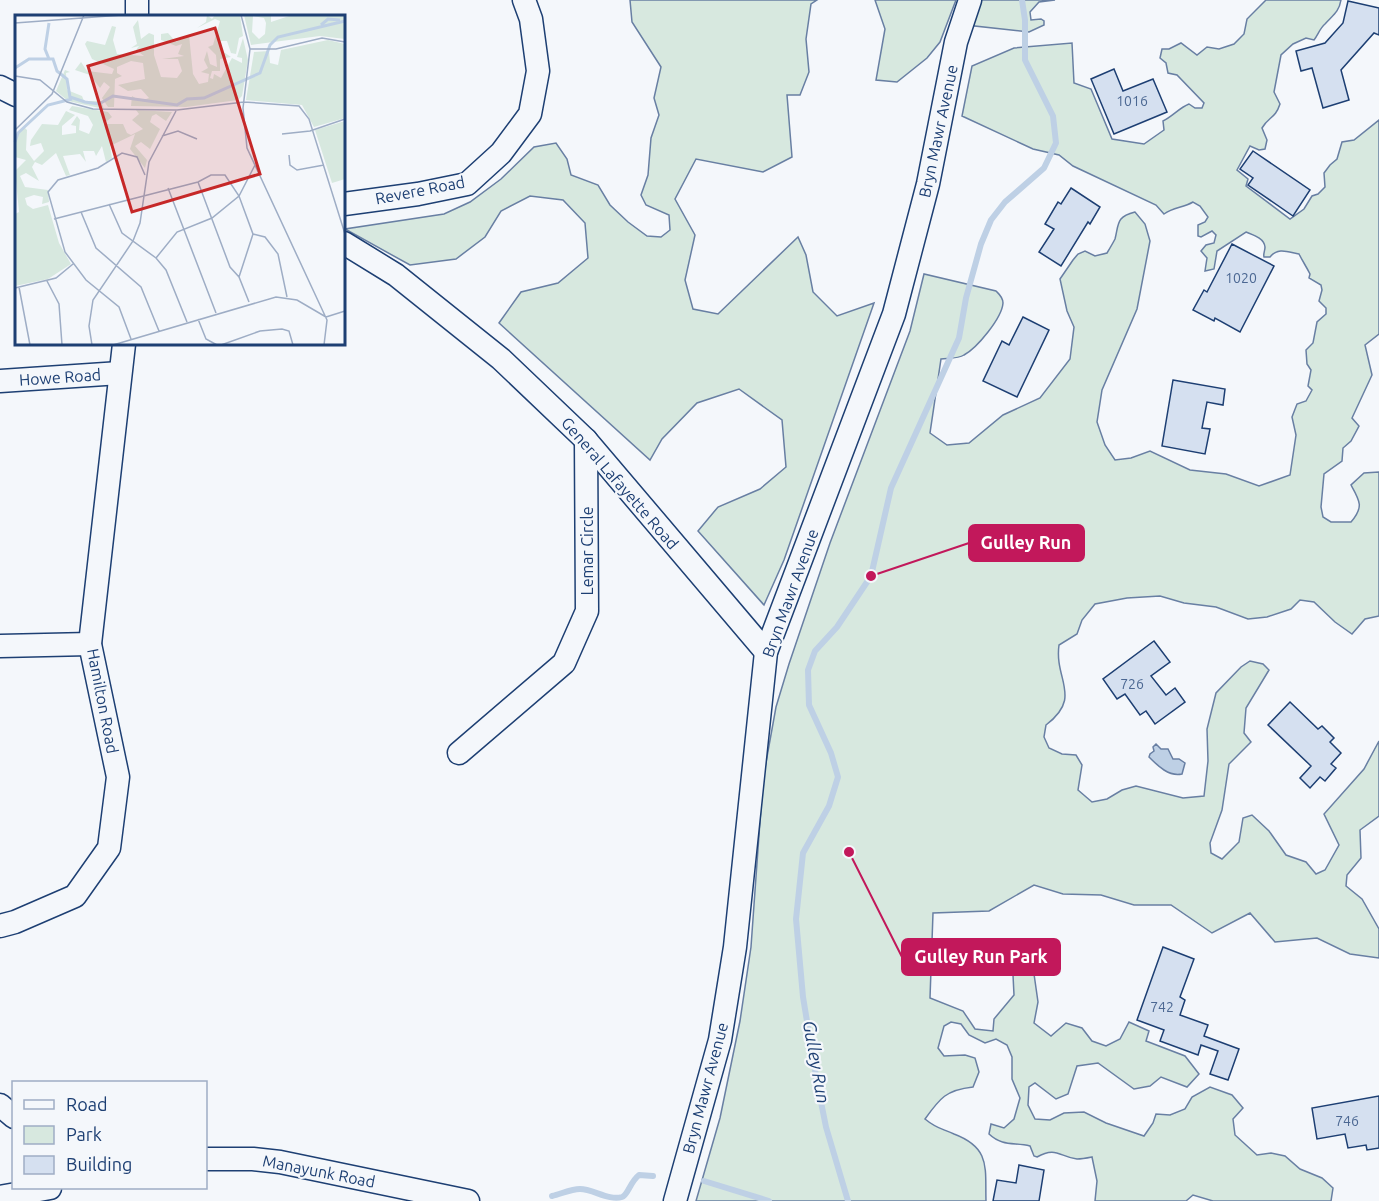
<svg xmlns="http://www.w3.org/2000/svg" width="1379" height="1201" viewBox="0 0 1379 1201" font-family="Ubuntu,sans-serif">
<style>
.green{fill:#d7e8df;stroke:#687fa3;stroke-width:1.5}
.water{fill:#bed0e5;stroke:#687fa3;stroke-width:1.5}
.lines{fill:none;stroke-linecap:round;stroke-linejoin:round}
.stream{stroke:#bed0e5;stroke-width:6}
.building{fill:#d5e0f0;stroke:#1d3f73;stroke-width:1.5}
.minor-casing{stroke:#1d3f73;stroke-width:25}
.minor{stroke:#f4f7fb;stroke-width:22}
.labels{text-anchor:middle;stroke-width:4.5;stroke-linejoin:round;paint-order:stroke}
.number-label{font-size:14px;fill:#4b6792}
.street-label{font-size:16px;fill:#1d3f73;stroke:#f4f7fb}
.water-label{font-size:18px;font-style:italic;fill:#1d3f73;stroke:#f4f7fb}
.inset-river{fill:none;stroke:#bed0e5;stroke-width:3}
.inset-road{fill:none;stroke:#9eadc5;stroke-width:1.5}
.view{fill:#c62828;fill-opacity:0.15;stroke:#c62828;stroke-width:3}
.inset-edge{fill:none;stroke:#1d3f73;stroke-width:3}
.leader{fill:none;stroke:#c2185b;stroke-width:2}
.callout-dot{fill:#c2185b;stroke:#f4f7fb;stroke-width:2}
.callout{fill:#c2185b;stroke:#c2185b;stroke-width:2}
.callout-label{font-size:18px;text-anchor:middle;font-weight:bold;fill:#fff}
</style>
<rect width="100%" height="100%" fill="#f4f7fb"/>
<g class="green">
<polygon points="630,0 817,0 811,4 806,39 809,72 800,95 787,95 792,157 763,172 696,159 675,199 695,235 685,280 693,309 718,314 798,237 806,255 813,292 837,316 874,303 784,560 764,605 698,531 718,507 760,489 786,467 782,420 739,389 697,403 662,439 650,460 499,323 521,292 558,283 588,258 585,223 563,200 530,196 501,211 485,237 456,259 410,265 345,229 444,214 470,202 501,179 534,147 556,143 567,159 571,175 598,185 610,205 628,222 647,236 661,237 670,230 669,215 646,205 641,195 648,175 651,138 659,115 654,98 661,67 632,22"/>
<polygon points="875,0 956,0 940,42 927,58 897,82 876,80 885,29"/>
<polygon points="977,0 1055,0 1039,2 1030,12 1031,20 1041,19 1044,21 1044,25 1029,32 966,25"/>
<path d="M1266,0h75c-2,12 -8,15 -16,24 -5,4 -7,11 -11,16l-8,-2 -13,6 -12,11 -7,37 6,12c-5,15 -11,12 -18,24l5,12 -2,9 -6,1 -9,-4 -13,24 11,9 -2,7 44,33 14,-10 8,-13 6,-2 7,-7 -1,-14 6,-8 7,-6 5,-17 12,-2 25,-20v214l-14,11 7,30 -20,43 7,8 -8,15 -8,7 -1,13 -18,13 -3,33 2,10 8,5h20c13,-15 9,-21 0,-37l13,-12 15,-1v144l-14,3 -13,15 -17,-12 -21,-20 -14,-2 -9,9 -24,8 -19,2 -32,-12 -32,-4 -24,-7 -33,2 -32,6 -13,16 -5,14 -18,11c-5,35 24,52 -13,80l-2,12 5,11 13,6 14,1 6,10 -4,25 14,12 15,-3 15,-9 14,-4 47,12 21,-2 4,-35 -1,-32 9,-36 25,-26 9,-6 13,3 6,6 -23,38 -2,25 7,9 -22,22 -7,46 -12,33 1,10 11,6 17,-17 4,-24 9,-3 17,16 17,24 20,7 10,12 9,-4 14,-25 -15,-31 40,-45 15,-28v75l-19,14 1,28 -14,17 -1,11 16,13 17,30v29l-29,-4 -33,-16 -42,4 -25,-29 -38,20 -41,-28h-37l-33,-10 -38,-1 -29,-9 -45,26 -56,2 -3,85 33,13 12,18 18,2 1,-12 20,-24 -1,-20 5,-12 15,4 5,35 -4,21 17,13 15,-13 16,5 10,13 14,5 14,-7 9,-17 20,9 -3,10 39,15 14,18 -12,13 -26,-10 -11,9 -16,3 -36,-26 -21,3 -9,28 -12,5 -21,-16 -6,4 -1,18 7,14 15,1 14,-7 20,-1 22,11 38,13 9,-13 3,-9 14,1 15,-6 7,-12 18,-10 22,8 11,13 -10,11 2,16 22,20 14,-2 14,3 15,13 22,9 11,10 -2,13h-118l-20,-6 -7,6h-91l2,-20 -5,-24c-5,1 -10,2 -15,2 -17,-2 -21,-13 -40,-2l-3,-1 -4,-10c-16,-4 -27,1 -41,-12l2,-10 13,4 10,-9 6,-21 -8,-19v-22l-5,-12 -11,-6 -11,4 -16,-8 -8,-11 -10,-2 -7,4 -6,22 6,8 21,-1 10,3 4,14 -6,15c-27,3 -33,11 -48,32 12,10 16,9 29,15 37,14 31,34 32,67h-290l24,-83 20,-97 11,-74 12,-168 13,-72 13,-43 41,-121 80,-212 14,-57 72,17c3,3 7,6 7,12 -1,15 -26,45 -39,52 -6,4 -17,3 -23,4l-11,74 17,12 22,-2 34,-28 37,-17 30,-39 4,-32 -7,-16 -7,-32 13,-19 5,-6 7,-3 10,5 12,-3c3,-5 6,-10 8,-14 4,-16 1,-22 20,-27l10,12 5,17 -13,68 -35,81 -5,32 8,23 10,15 16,-2 19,-7 40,19 36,4 33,12 31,-11 6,-40 -4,-18 5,-13 9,-3 6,-11 -4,-4 3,-16 -4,-6 -1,-14 7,-7 4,-21 9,-8v-6l-7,-7 3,-11 -1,-5 -12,-7 1,-4c-4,-8 -7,-12 -11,-20 -11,-2 -21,-7 -29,3h-6c-1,-3 1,-6 1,-10 -1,-9 -12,-12 -19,-15l-29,19 -3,18 -9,2 2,-13 -6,-7 5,-6 8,-2 2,-8 -4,-4 -11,6 -3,-1v-11l7,-3 3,-5 -8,-11 -7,-4c-10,6 -19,5 -29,12l-8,-9 -83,-39 -14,-11 -26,-6 -71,-33 10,-50 42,-18 58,-5 2,40 17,6 21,50 32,5 20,-14 -1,-9c10,-5 16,-13 26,-17l6,4h7l2,-5 -27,-28 -9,-2 -2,-10 -6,-5 2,-9h7l12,-6 16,12 10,-8 12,2 15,-5 10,-10 3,-15z"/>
</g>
<path class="water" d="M1156,744l5,5h7l5,10h6l6,4 -3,11c-13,3 -24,-8 -33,-17l1,-3 4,-3 -1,-4z"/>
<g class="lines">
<g class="stream">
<polyline points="704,1181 769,1201"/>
<path d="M552,1196c9,-2 19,-7 28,-7 13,0 29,12 42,8 6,-2 8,-15 17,-22l14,1"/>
<polyline points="848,1201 826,1127 817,1082 803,997 796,919 803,853 829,806 838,777 831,753 809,705 808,670 815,651 837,627 871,576 891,488 959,338 966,298 981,244 991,220 1005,202 1044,168 1056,143 1053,116 1025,60 1025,20 1022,0"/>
</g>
</g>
<g class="building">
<polygon points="1348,1 1379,8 1379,35 1374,33 1341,70 1349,100 1323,108 1312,68 1301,71 1296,51 1325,43 1343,23"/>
<polygon points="1114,69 1123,91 1153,79 1167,112 1114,134 1091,79"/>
<polygon points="1253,151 1310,190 1293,216 1248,185 1253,178 1240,169"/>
<polygon points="1071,188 1100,207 1090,224 1088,222 1061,266 1039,252 1054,229 1045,224 1058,202 1061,204"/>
<polygon points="1232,244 1274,266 1240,332 1215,318 1214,321 1193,310 1204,290 1207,292"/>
<polygon points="1023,317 1049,330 1017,397 983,381 1002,341 1009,345"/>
<polygon points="1173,380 1225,389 1223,405 1207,402 1202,428 1210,429 1205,454 1162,446"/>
<polygon points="1154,641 1170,662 1151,676 1166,695 1175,688 1185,702 1155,724 1146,711 1140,715 1125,694 1117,699 1103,679"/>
<polygon points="1290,702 1318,729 1322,726 1334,738 1330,742 1341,753 1331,764 1336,768 1325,781 1320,777 1310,788 1300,778 1311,766 1268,725"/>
<polygon points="1163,947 1194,959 1180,997 1185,1000 1180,1015 1208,1025 1204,1036 1239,1049 1228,1080 1210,1074 1218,1051 1201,1045 1198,1055 1160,1041 1164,1030 1137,1020"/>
<polygon points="1379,1096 1379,1148 1367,1150 1366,1145 1348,1148 1345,1134 1317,1139 1312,1108"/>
<polygon points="1019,1165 1044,1170 1039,1201 993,1201 997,1180 1016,1183"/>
</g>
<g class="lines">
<defs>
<g id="minor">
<polyline points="137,0 137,16"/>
<polyline points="0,87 16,95"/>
<polyline points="344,204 418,194 467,184 501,153 530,114 538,71 531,19 524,0"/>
<polyline points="344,243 396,275 501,359 586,440 766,652"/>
<polyline points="0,381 120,373"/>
<polyline points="0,646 90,644"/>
<polyline points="459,753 564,663 587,611 586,440"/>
<polyline points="0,926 15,922 75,896 109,848 118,777 90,644 124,344"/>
<polyline points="0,1105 14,1117"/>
<polyline points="206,1159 253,1159 280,1162 468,1201"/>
<polyline points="0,1197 50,1188"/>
<polyline points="675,1201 720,1040 735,947 766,652 894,314 928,184 956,42 970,0"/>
</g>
</defs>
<use href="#minor" class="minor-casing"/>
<use href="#minor" class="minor"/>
</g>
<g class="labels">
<g class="number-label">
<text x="1132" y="106">1016</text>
<text x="1241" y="283">1020</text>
<text x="1132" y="689">726</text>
<text x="1162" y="1012">742</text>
<text x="1347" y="1126">746</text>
</g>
<g class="street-label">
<text transform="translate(938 131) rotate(-78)" y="6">Bryn Mawr Avenue</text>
<text transform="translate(420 190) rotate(-11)" y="6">Revere Road</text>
<text transform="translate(60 377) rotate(-4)" y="6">Howe Road</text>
<text transform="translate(620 483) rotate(49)" y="6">General Lafayette Road</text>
<text transform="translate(587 551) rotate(-90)" y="6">Lemar Circle</text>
<text transform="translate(790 593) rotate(-70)" y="6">Bryn Mawr Avenue</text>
<text transform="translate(103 701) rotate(79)" y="6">Hamilton Road</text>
<text transform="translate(705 1088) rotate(-75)" y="6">Bryn Mawr Avenue</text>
<text transform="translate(319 1171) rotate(11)" y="6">Manayunk Road</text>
</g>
<g class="water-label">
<text transform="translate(816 1062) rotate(80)" y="6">Gulley Run</text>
</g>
</g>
<g transform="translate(15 15)">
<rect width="330" height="330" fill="#f4f7fb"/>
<path d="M192,0l5,4 3,-4h25l3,21 -4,2 -3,16 -5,-1 -4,-12h-6l1,10 9,6 -11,2v12h-8l-2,7 3,1 1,-5 7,4 11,-20 10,5v-5l-5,-1 6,-19 5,22 -6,36 -4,4 -52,7 -55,-1 1,-10 8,5 9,-3 -8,-9 -13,2 -10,-6 27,-6 -2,-16 -12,-2 -14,6v6l5,3 -7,3 -1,28h-6l-6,-9 8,-11 -6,-5 -4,6 -10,-13 -15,-5 6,-8 6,9 25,3 2,-5 -22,-10 -7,-15 2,-3 18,4 7,-19 4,1 -3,13 4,14 27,2 -8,-6 3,-4 -8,2 6,-4 -4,-17 5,-7 3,19 8,-6 5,2v20l7,22 16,1 5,-7 -4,-12h-16l22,-3 -6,-2 4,-10 -6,2 -15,-6v-6l7,-1 8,9 13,-7 4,39 6,10 9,-2 1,-8 -8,-2 7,-4 -4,-8 3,-9 3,13 7,3 -1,-12 -8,-8 5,-2 7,-24 -5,-2 -18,9 9,-6zM229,0h27v7l21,-7h53v24l-25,-3 -69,9zM238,1l11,2 2,5 -1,11 -6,5 -7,-7zM313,25l17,4v74l-31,9 -12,-22 -56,-5 8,-48 15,-1 1,12 8,2 3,-15zM50,55l5,2 -4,1 1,17 15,6 2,5h17l3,8 -36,-8 -12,-10zM57,91l36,6 4,5 -9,7h20l4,9 4,2 12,-6 -11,-9 7,-6 -3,-4 36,2 -6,9 -10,-7 -4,2 -2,6 10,7 -10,20 -9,-7 -6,4 12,14 -2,8 -15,-19 5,-15 -25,12 2,12 -6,4 -4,-16 -6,10 -2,-5h-11l3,11 -6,-8 -17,2 7,19 -4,1 -10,-23 -14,12 -7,-3 -3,5 7,14 -13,-8 -6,3 5,11 23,3 1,12 -7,2 1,-7 -9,-2 -9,3 2,7 6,4 15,-4 11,38 12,21 -23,15 -33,7v-72l4,-2 -4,-41 11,-11 -11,-3v-21l9,-9 3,3 -1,20 8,11 10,-10 -3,-8 -11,3 1,-6 11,-16 16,1 8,-14 9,4 -13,11v9l14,-2v-7l-5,-1 6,-9 3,4 -1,10 10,4 4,-9 -5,-9 -19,-6zM330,106v58l-13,4 -17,-53z" fill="#d7e8df" fill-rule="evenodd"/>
<path class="inset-river" d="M34,8l-4,26 4,10M306,10l7,-6 12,1M0,53l14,-9h24l4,12 10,8 3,18 15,5 14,2 14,-8 64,9 10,-6 17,-1 56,-25 10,-28 8,-8 67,-16M0,127l3,-9 30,-28 24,-6"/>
<path class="inset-road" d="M226,0l9,34h26l46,-11 23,4M0,8l107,-8M235,34l-7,59 4,40 80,172 -3,25M0,61l25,4 27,22 26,7 84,1 67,-8 55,4 10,13 36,115M0,115l37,-36 32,-79M267,119l28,-3 35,-12M147,121l16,-5 19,8M274,140l1,10 7,5 27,-5M183,167l32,85 9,10 10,25M153,173l48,125M94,189l13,29 34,25 10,12 21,52M66,197l15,36 45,39 18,44M39,204l144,-37 13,-7h14l14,21 14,38 12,3 13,17 9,43M141,243l21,-26 35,-14 27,-22 16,-31M224,262l14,-43M32,266l12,23 3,41M4,272l11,58M0,273l41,-10 17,-14M311,302l19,-6M183,304l8,20 11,6M116,324l-12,-32 -33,-27 -21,-28 -17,-60 10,-12 40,-12 24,-15 15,4 8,18M77,330l-3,-19 4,-26 40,-59 7,-18 9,-61 27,-51M98,330l163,-48 21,3 29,17M206,330l39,-14 22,-2 7,2 4,14"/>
<path class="view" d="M200,13l45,146 -128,38 -44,-146z"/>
<rect width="330" height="330" class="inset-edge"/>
</g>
<path class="leader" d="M871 576L969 543M849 852L902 957"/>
<g class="callout-dot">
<circle cx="871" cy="576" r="6"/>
<circle cx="849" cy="852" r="6"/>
</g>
<g class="callout">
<rect x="969" y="525" width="115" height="36" rx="6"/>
<rect x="902" y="939" width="158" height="36" rx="6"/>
</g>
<g class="callout-label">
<text x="1026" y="549">Gulley Run</text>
<text x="981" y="963">Gulley Run Park</text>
</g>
<rect x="12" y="1081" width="195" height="108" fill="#f4f7fb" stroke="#9eadc5" stroke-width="1.5"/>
<rect x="24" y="1100" width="30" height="9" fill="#f4f7fb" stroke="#9eadc5" stroke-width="1.5"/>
<text x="66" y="1111" font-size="18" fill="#1d3f73">Road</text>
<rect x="24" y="1126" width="30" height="18" fill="#d7e8df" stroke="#9eadc5" stroke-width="1.5"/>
<text x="66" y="1141" font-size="18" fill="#1d3f73">Park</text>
<rect x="24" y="1156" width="30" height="18" fill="#d5e0f0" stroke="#9eadc5" stroke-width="1.5"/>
<text x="66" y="1171" font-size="18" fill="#1d3f73">Building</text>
</svg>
